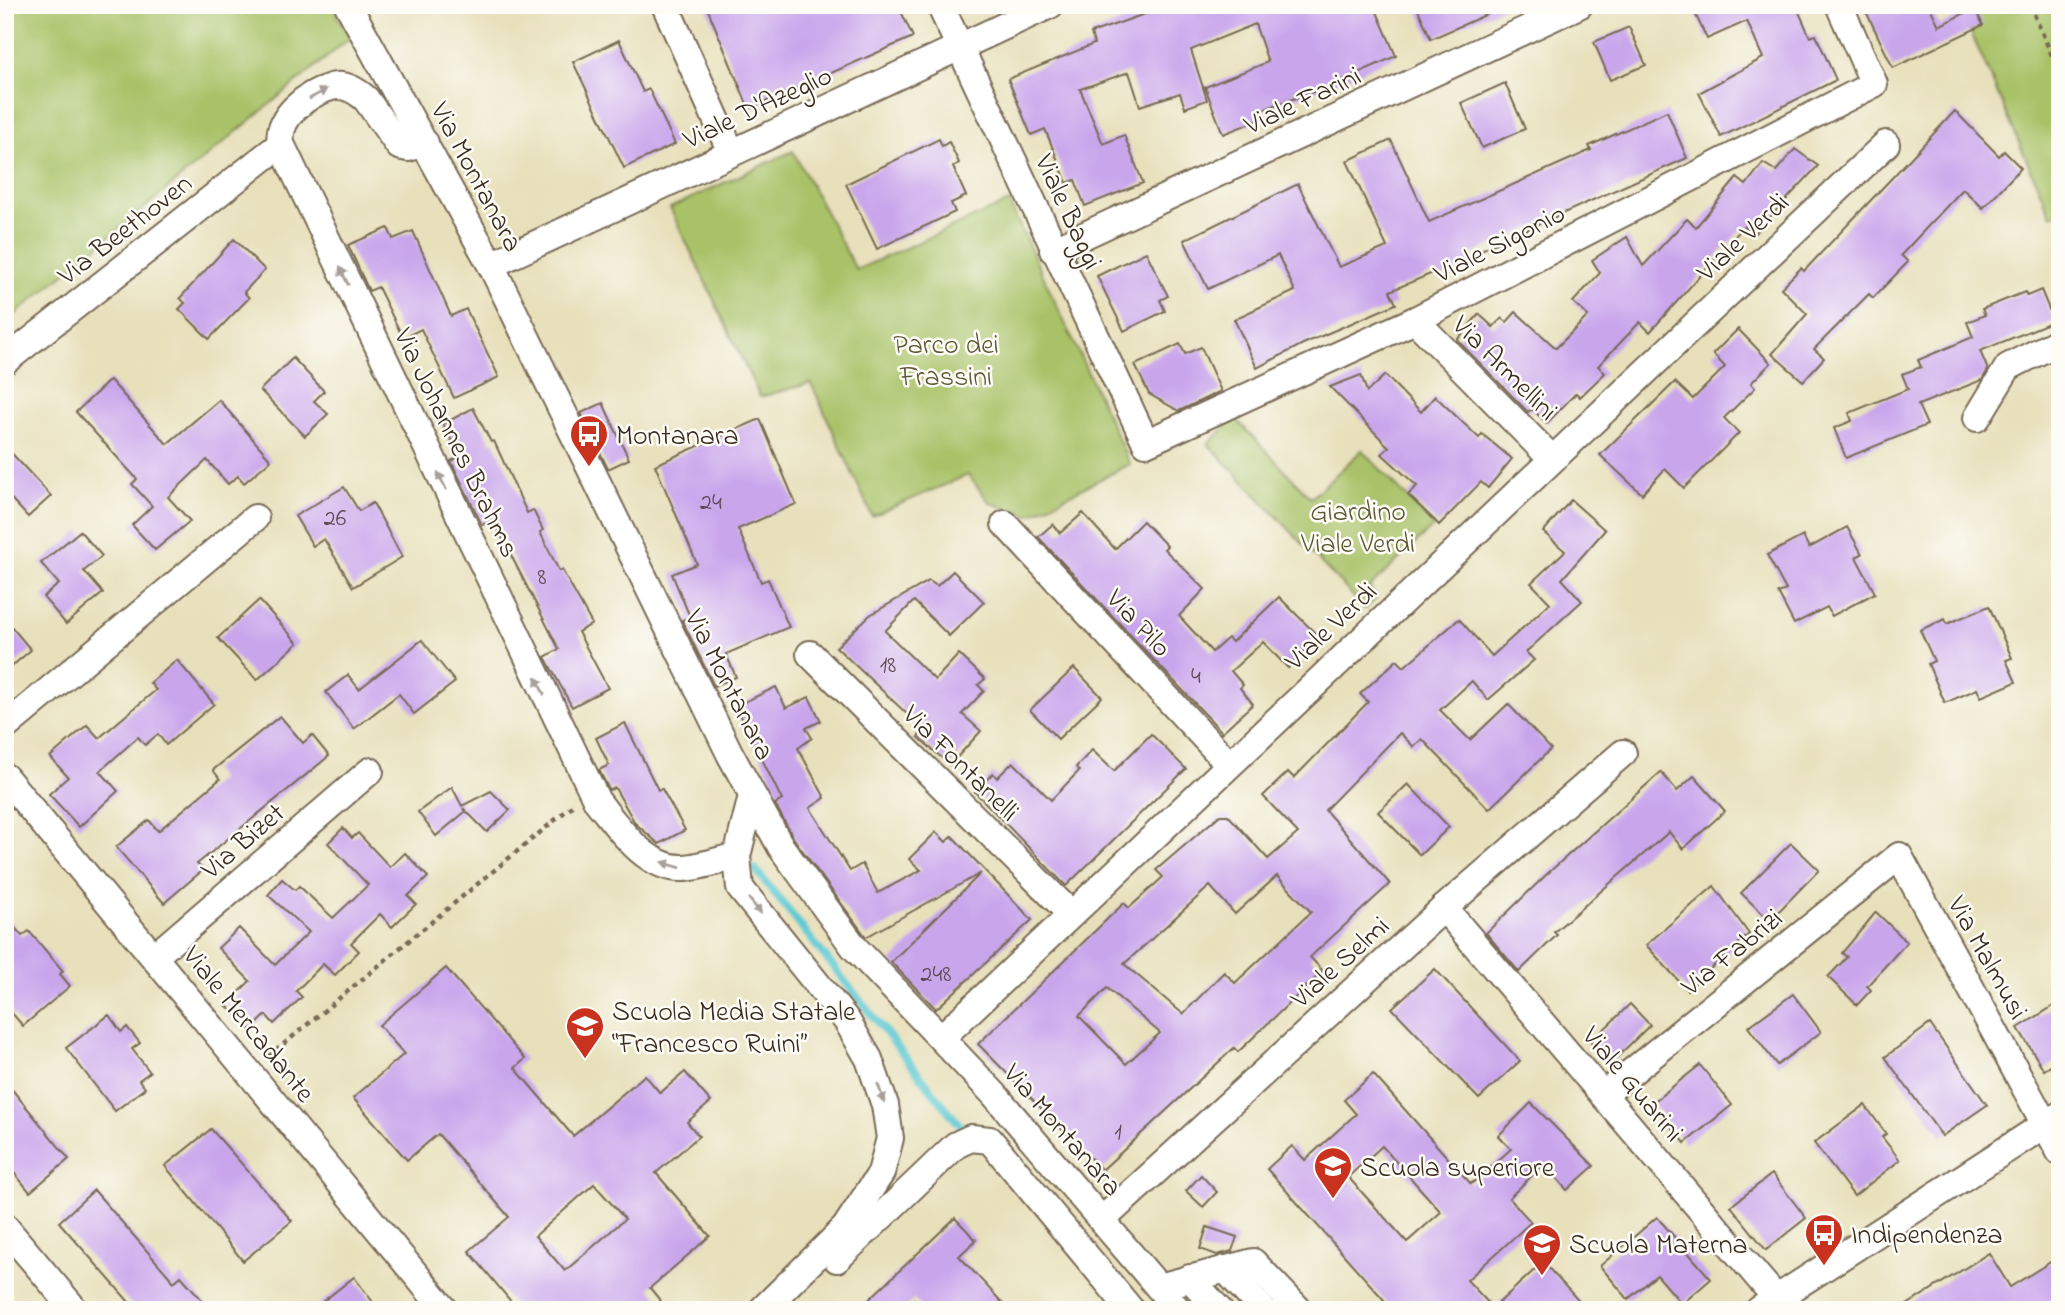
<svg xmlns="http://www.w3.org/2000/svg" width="2065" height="1315" viewBox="0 0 2065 1315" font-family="'Indie Flower',sans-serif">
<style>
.green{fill:#a9c268;stroke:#727643;stroke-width:2}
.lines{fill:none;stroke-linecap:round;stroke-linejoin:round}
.stream{stroke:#5dc9d2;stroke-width:8}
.building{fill:#c9a6ec;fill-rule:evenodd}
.minor-casing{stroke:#786a55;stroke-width:30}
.path{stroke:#786a55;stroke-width:4.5;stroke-dasharray:5 5;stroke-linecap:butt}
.minor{stroke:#fff;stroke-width:26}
.oneway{fill:#a79f9a}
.labels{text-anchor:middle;stroke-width:5;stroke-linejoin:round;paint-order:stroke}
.number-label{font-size:24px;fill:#5e4952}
.street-label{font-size:28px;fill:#3b2a1e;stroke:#fdfcf7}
.park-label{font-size:28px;fill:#5c5834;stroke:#fdfcf7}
.poi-label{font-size:28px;fill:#3b2a1e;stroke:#fdfcf7;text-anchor:start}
</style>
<rect width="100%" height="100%" fill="#fdfcf7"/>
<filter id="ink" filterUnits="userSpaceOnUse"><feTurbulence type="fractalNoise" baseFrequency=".0143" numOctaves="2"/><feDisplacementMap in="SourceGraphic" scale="14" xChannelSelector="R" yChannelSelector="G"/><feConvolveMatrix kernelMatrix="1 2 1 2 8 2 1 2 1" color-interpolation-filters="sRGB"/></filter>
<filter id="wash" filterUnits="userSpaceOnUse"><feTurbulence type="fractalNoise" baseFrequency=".00686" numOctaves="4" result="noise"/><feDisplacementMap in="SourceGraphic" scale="28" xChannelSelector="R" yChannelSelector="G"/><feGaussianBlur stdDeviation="1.57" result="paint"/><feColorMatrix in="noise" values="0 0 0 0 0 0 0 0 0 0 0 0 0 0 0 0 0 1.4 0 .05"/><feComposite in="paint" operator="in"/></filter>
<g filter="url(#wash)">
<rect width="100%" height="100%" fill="#e8e0bb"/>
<g class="green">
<polygon points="5,5 331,5 350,38 5,323"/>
<polygon points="1959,5 2060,5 2060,212 2051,216"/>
<polygon points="793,151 856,270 1009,202 1130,464 1030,515 990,503 968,475 872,516 811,383 760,397 670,208"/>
<polygon points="1235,418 1311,498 1362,450 1434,526 1369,588 1377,598 1365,609 1208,444"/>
</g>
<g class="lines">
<polyline class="stream" points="755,869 962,1128"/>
</g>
<g id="blocks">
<g class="building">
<polygon points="706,5 898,5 913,37 749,109"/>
<polygon points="1170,5 1374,5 1396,56 1327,87 1261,110 1264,118 1223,134 1205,87 1268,62 1255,24 1191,50 1207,100 1185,108 1180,93 1140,106 1129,72 1080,89 1103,144 1124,135 1143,183 1085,206 1075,180 1067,183 1045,129 1031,135 1008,79 1094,44 1091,33"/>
<polygon points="1416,5 1508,5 1431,39"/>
<polygon points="1691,5 1796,5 1810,37 1816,35 1836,80 1721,137 1699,93 1763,58 1747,21 1707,39"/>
<polygon points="1863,5 1929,5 1939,26 1975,8 1983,25 1893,68"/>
<polygon points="1629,27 1646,65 1610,80 1594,42"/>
<polygon points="619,40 643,92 649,89 675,144 624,168 573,62"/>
<polygon points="1505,83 1525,129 1482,148 1461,103"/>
<polygon points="1667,111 1687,158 1472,254 1476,262 1438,279 1435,272 1390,291 1396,304 1303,344 1257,368 1234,319 1295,291 1278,255 1208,289 1184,240 1298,184 1339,267 1387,247 1347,161 1391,140 1429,222 1591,150 1589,146"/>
<polygon points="1955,111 1999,156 2004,151 2021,168 1983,208 1963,189 1901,255 1908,262 1873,298 1869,294 1814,349 1824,358 1803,381 1772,354 1807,314 1781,288 1801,268 1804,271"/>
<polygon points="939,139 942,146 949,142 959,163 953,167 966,196 951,203 955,212 877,249 846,184"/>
<polygon points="1795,149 1818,166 1754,234 1744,226 1650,332 1640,322 1598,366 1605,373 1580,397 1576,393 1547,423 1532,409 1528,412 1457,340 1479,314 1493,327 1502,318 1507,322 1516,312 1556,348 1588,316 1573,302 1600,273 1592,260 1627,237 1643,266 1687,219 1696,227 1737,178 1746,185 1763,163 1776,171"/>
<polygon points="388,228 393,239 413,231 451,316 466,309 499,377 454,398 421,329 403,338 378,287 369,291 348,245"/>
<polygon points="234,239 265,270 244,292 249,298 209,339 179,309 185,303 180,298"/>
<polygon points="1146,252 1168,296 1160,300 1165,311 1124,331 1097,276"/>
<polygon points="2041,290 2054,321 1980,351 1988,370 1982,380 1918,405 1927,425 1846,458 1834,428 1852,421 1849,413 1908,389 1902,374 1921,367 1918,360 1973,337 1967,322 1985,315 1982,309 2025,292 2027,296"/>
<polygon points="1738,329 1771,363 1751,383 1755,388 1724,418 1739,433 1684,488 1665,469 1642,494 1600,455 1675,382 1693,399 1725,367 1713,354"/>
<polygon points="1180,344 1185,354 1201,347 1221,391 1179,411 1149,394 1135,365"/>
<polygon points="293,358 324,391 314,401 328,414 305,436 260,390"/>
<polygon points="1361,375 1367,392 1385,375 1421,412 1435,396 1479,438 1482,434 1512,459 1488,488 1481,482 1439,525 1408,495 1417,486 1382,454 1389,447 1330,387"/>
<polygon points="110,380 167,444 219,400 271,460 244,483 238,476 228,484 207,460 168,497 190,521 155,550 132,525 152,506 132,484 137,479 76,412"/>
<polygon points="603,403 629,459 608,469 581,413"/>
<polygon points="473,408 491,442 494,441 527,513 533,510 543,530 540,532 559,571 562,570 592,624 578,632 608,688 572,707 545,657 559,649 493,520 482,525 451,461 460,457 443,424"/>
<polygon points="760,419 796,504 738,529 761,582 768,579 789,627 726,654 736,677 714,686 682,620 690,617 672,574 697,564 655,465"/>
<polygon points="5,446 51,496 28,517 5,492"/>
<polygon points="344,487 359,511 373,503 402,557 353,587 324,539 313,546 295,516"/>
<path d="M1571,500l34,30 -43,49 20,22 -56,51 8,8 -46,40 -16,-19 -32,29 30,30 38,-36 43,45 -62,60 -67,-70 -8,8 -14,-14 -75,77 65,74 -80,73 13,14 -85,81 -4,-4 -132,122 -124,-126 146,-141 5,5 34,-31 -7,-7 64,-55h8l40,44 30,-26 -35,-37 25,-24 6,6 74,-76 -8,-8 37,-34 7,7 55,-48 33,37 58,-53 -19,-20 34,-32 -22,-19zM1277,876l34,36 -76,71 -11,-11 -41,42 -59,-50 86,-78 25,28zM1107,988l53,45 -34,31 -47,-48z"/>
<polygon points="1083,513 1115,549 1143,521 1167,546 1164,549 1205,589 1179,616 1212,652 1228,638 1232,642 1279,597 1319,637 1288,668 1263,642 1231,671 1243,685 1240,688 1253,704 1222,732 1038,537 1053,524 1060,533"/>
<polygon points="1847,527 1862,554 1856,557 1875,593 1832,616 1827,607 1794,624 1778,593 1786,590 1767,555 1803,536 1809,548"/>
<polygon points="80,531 102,556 84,571 103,593 66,624 43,597 59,584 41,563"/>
<polygon points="953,571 984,602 949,636 914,601 885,631 935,680 959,654 985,679 978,685 984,691 962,714 981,731 950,765 918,737 924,730 836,647 870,615 929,581 937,586"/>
<polygon points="259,600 298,643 257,680 218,638"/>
<polygon points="1989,606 2012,658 2006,660 2016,682 1981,697 1977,689 1945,703 1928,664 1934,661 1920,630 1945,619 1947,624"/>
<polygon points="5,619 31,650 5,672"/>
<polygon points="422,640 455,682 414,714 399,694 354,729 326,692 348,675 359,689"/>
<polygon points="177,660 214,704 166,745 158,734 145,745 138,737 100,771 118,791 79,827 49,794 68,777 50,757 87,725 99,738 156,690 150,683"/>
<polygon points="1074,668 1102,697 1058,739 1030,710"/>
<polygon points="776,687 786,708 809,697 821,721 806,728 812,738 798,748 825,798 810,808 850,871 862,864 878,893 921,870 909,859 936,832 946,842 952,836 1032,920 936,1009 891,962 981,873 866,937 794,839 775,804 782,800 736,706"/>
<polygon points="280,716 303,743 312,735 329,756 197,864 203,870 164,903 116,847 149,820 158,831 220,779 213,770"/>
<polygon points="625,723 658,790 662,789 685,830 659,844 635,823 615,788 609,790 599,770 609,765 596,738"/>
<polygon points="1151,734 1186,769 1066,886 975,792 993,773 997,778 1013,762 1051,800 1079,771 1076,767 1092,750 1114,771"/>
<polygon points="1661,772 1677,791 1694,776 1725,811 1683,849 1669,832 1554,932 1557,935 1519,972 1486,933 1547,874"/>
<polygon points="1408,784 1449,827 1420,855 1378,812"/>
<polygon points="452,787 462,806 491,791 510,810 487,832 463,808 465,812 436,836 418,812"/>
<polygon points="343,828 352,838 358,833 390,867 405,853 428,877 408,896 416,904 392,927 380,914 351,943 359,951 335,975 323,964 296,991 302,997 274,1024 266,1015 251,1030 226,1005 250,981 218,948 239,928 275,965 309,932 268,895 282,879 295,890 299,886 333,918 368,885 328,843"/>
<polygon points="1791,843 1819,870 1780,910 1767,918 1741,893"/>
<polygon points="1714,886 1749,934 1687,990 1646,945"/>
<polygon points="1876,912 1907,942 1867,986 1871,990 1857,1005 1828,977 1847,957 1842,953"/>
<polygon points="5,916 22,936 29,931 63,971 60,974 70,986 23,1026 5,1005"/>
<path d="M446,968l79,91 -10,9 58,68 72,-61 15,18 25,-21 26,30 -24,20 12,14 -43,37 54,63 -60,52 18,22h-150l-49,-59 40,-34 -71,-83 -31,26 -54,-62 51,-44 -25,-29zM594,1184l31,35 -60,52 -30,-35z"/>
<polygon points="1435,969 1520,1061 1479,1099 1392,1008"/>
<polygon points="1793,994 1821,1032 1777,1065 1748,1027"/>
<polygon points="2060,1002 2060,1060 2044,1070 2018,1028"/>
<polygon points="1630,1004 1650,1025 1611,1063 1591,1042"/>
<polygon points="109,1015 121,1032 127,1027 140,1043 132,1049 150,1072 139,1080 145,1088 115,1111 66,1048"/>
<polygon points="1930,1024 1987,1105 1942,1136 1885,1057"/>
<polygon points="1700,1065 1732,1105 1685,1143 1652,1103"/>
<path d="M1373,1074l98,110 40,-35 -13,-13 33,-33 63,63 -27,24 -23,-26 -35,34 22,24 -64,58 26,28 50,-46 44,48h-194l-126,-141 25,-23 13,14 51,-46 -12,-14zM1382,1146l59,66 -34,30 -59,-65z"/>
<polygon points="5,1081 69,1159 30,1192 5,1162"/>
<polygon points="1865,1105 1886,1134 1882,1137 1900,1160 1854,1196 1814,1143"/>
<polygon points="211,1129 292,1221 243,1261 165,1166"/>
<polygon points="1772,1174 1806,1218 1766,1250 1731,1206"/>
<polygon points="1201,1175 1217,1192 1203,1207 1186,1191"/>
<polygon points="94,1190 174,1282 181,1276 211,1310 136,1310 59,1222"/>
<polygon points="1657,1217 1711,1279 1682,1304 1657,1275 1628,1299 1600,1266"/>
<polygon points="955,1218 976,1240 959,1256 1009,1310 924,1310 914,1299 903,1310 858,1310"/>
<polygon points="1207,1227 1237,1237 1232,1251 1217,1255 1200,1249"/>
<polygon points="1989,1253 2010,1287 2060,1256 2060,1310 1899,1310"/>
<polygon points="354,1277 379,1310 312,1310"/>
</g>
</g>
</g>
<g filter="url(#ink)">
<use href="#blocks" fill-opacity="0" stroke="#786a55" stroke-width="2"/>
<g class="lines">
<defs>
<g id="minor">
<polyline points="348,5 491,265 730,754 781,847 854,947 994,1094 1178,1310"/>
<polyline points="665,5 731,152"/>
<polyline points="940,5 1146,443 1415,320 1874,84 1839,5"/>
<path d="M425,143l-17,5 -9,-2 -33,-47c-9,-8 -22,-16 -35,-12 -25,7 -55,31 -50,57l316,657c21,26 49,69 87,67 17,-1 36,-8 53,-12"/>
<polyline points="1053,250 1579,5"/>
<polyline points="491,265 1050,5"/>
<polyline points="1415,320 1551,458"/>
<polyline points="5,361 281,144"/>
<polyline points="1977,418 2008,367 2060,341"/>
<polyline points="1005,524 1229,764"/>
<polyline points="810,654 1071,914"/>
<polyline points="5,727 255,518"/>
<polyline points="5,777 445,1310"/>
<polyline points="752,796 737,856 740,888 847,1021 869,1059 885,1105 890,1138 881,1173 845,1228 762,1310"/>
<polyline points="1444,908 1776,1298"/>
<polyline points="155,956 370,771"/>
<polyline points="941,1038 1886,144"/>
<polyline points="1603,1095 1899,856 2060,1152"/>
<polyline points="1102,1220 1444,908 1623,753"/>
<polyline points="5,1227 75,1310"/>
<polyline points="837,1259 956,1145 971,1138 990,1140 1131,1310"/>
<polyline points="1225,1269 1263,1310"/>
<polyline points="1190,1278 1219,1310"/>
<polyline points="1159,1287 1253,1262 1299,1310"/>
<polyline points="1759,1310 2058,1116"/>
</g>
</defs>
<use href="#minor" class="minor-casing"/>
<g class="path">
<polyline points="2030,5 2060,74"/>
<polyline points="268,1057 572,806"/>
</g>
<use href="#minor" class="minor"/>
</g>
<defs><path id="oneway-solid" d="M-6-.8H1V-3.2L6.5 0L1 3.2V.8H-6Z" transform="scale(1.75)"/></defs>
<g class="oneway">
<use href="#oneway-solid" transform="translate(318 94) rotate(-30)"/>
<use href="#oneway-solid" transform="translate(344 276) rotate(-116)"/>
<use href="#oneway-solid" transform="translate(442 481) rotate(-116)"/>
<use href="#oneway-solid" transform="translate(540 686) rotate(-116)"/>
<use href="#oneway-solid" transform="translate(671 865) rotate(-164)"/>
<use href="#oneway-solid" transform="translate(755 906) rotate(51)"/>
<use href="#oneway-solid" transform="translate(881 1093) rotate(71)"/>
</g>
</g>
<defs>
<symbol id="bus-pin" viewBox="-11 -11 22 30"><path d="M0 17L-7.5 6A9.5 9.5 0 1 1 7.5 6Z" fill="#c8321e" stroke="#fdfcf7"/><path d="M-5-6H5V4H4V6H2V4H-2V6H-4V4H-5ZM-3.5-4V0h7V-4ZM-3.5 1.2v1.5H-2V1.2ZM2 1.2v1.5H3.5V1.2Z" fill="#fff"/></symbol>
<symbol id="school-pin" viewBox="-11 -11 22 30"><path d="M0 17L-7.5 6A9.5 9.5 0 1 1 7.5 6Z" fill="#c8321e" stroke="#fdfcf7"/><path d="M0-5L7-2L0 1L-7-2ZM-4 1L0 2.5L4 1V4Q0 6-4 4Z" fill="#fff"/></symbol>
</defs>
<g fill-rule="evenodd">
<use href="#bus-pin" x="567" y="412" width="44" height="60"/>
<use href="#school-pin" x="563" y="1004" width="44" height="60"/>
<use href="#school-pin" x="1311" y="1144" width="44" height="60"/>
<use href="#bus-pin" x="1802" y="1211" width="44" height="60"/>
<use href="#school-pin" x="1520" y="1221" width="44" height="60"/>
</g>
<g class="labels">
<g class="number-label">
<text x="711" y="509">24</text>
<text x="335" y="525">26</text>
<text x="542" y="584">8</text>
<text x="888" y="672">18</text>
<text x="1196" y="683">4</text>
<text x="936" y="981">248</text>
<text x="1118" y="1139">1</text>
</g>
<g class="street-label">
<text transform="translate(1302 99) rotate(-25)" y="10">Viale Farini</text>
<text transform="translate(757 106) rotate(-25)" y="10">Viale D'Azeglio</text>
<text transform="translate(478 176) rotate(62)" y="10">Via Montanara</text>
<text transform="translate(1070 211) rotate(65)" y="10">Viale Baggi</text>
<text transform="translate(124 228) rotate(-38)" y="10">Via Beethoven</text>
<text transform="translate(1742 236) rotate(-43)" y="10">Viale Verdi</text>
<text transform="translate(1499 242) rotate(-27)" y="10">Viale Sigonio</text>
<text transform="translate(1506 367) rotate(45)" y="10">Via Armellini</text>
<text transform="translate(458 442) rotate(64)" y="10">Via Johannes Brahms</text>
<text transform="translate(1140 622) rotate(47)" y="10">Via Pilo</text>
<text transform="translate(1330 625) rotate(-43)" y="10">Viale Verdi</text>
<text transform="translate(731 684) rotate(63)" y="10">Via Montanara</text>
<text transform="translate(962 762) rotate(45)" y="10">Via Fontanelli</text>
<text transform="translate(242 840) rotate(-41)" y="10">Via Bizet</text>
<text transform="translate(1731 951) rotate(-39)" y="10">Via Fabrizi</text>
<text transform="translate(1989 957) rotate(61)" y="10">Via Malmusi</text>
<text transform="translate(1339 961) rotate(-42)" y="10">Viale Selmi</text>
<text transform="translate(250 1023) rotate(51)" y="10">Viale Mercadante</text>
<text transform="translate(1634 1083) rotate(50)" y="10">Viale Guarini</text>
<text transform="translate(1064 1129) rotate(49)" y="10">Via Montanara</text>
</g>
<g class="park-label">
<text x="946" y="353">Parco dei<tspan x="946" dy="32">Frassini</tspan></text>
<text x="1358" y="520">Giardino<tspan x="1358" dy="32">Viale Verdi</tspan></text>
</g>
<g class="poi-label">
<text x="616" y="444">Montanara</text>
<text x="612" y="1020">Scuola Media Statale<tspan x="612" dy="32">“Francesco Ruini”</tspan></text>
<text x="1360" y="1176">Scuola superiore</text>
<text x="1851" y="1243">Indipendenza</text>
<text x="1569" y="1253">Scuola Materna</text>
</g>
</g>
<rect width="2065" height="1315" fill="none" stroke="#fdfcf7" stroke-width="28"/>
</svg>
